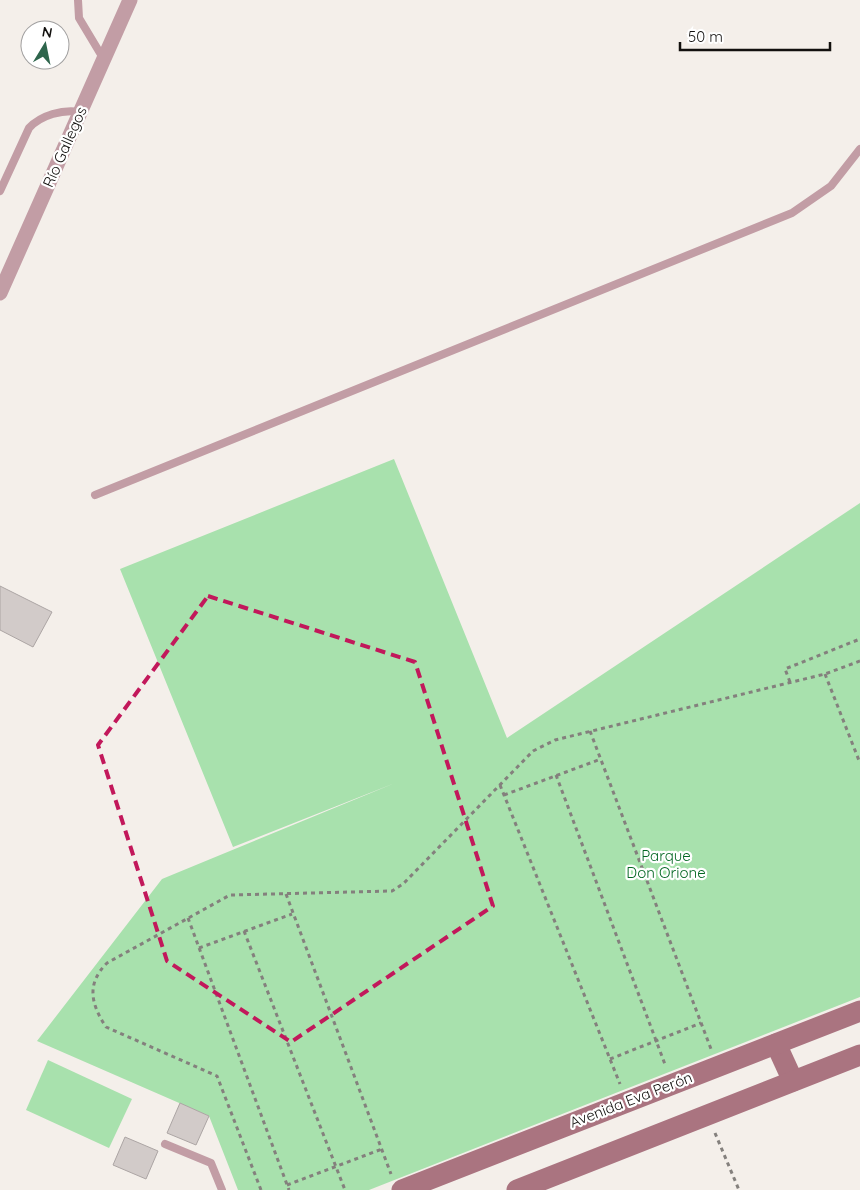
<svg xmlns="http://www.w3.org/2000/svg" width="860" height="1190" viewBox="0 0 860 1190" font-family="Quicksand,sans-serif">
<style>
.green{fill:#a8e1ad}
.building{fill:#d2cbc9;stroke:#aca5a4}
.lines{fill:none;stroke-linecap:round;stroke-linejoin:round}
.path{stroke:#84807d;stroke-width:3;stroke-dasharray:4 4;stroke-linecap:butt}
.service{stroke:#c29da5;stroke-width:8}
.minor{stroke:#c29da5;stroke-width:15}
.secondary{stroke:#aa7480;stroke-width:21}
.marked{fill:none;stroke:#c2185b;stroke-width:4;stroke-dasharray:10 6;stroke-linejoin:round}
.labels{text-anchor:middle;stroke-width:4.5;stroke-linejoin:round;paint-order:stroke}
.street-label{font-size:15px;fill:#12100e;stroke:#fff}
.park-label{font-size:15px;fill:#046723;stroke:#fff}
</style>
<rect width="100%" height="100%" fill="#f4efea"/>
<g class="green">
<polygon points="394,459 507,738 860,503 860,997 369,1190 238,1190 209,1116 37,1041 162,879 395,783 233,847 120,569"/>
<polygon points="48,1060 132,1099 109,1148 26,1110"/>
</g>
<g class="building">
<polygon points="0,586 52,612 33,647 0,630"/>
<polygon points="180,1103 209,1116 196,1145 167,1133"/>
<polygon points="125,1137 158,1151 146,1179 113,1165"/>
</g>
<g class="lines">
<g class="path">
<polyline points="825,674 860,763"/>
<polyline points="790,682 785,669 860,639"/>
<polyline points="590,731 711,1049"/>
<polyline points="556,775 666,1067"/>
<polyline points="500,785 620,1084"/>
<polyline points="504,795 601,759"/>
<polyline points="286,894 391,1174"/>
<polyline points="188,918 289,1190"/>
<polyline points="244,931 345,1190"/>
<polyline points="199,948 292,914"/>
<polyline points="610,1059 701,1023"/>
<polyline points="715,1133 739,1190"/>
<polyline points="287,1185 382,1149"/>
<path d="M261,1190l-44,-114 -111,-49c-15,-23 -20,-43 1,-64l123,-68 162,-4 11,-7 130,-133 22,-11 270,-66 35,-13"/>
</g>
<g class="service">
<polyline points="78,0 79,18 103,58"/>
<path d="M0,191l29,-63c12,-13 34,-19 51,-16"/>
<polyline points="95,495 792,213 831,186 860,149"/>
<polyline points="165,1144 211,1163 222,1190"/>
</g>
<polyline class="minor" points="0,293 130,0"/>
<g class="secondary">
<polyline points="776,1044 793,1081"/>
<polyline points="402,1190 860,1011"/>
<polyline points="517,1190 860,1055"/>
</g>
</g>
<path class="marked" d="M208,596l207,66 78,244 -202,136 -124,-81 -69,-216z"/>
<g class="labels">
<g class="street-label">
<text transform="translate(65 147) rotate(-66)" y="5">Río Gallegos</text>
<text transform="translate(631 1100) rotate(-21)" y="5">Avenida Eva Perón</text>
</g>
<g class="park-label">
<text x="666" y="861">Parque<tspan x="666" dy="17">Don Orione</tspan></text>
</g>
</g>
<g transform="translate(45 45) rotate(10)"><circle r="24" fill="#ffffff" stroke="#a09f9f"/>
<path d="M0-4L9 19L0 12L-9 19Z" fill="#2e654c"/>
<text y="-8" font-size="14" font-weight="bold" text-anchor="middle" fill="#12100e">N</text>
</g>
<path d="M680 42v8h150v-8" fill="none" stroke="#12100e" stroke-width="2.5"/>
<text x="688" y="42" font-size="15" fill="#12100e" stroke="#ffffff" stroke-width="4" paint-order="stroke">50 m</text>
</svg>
